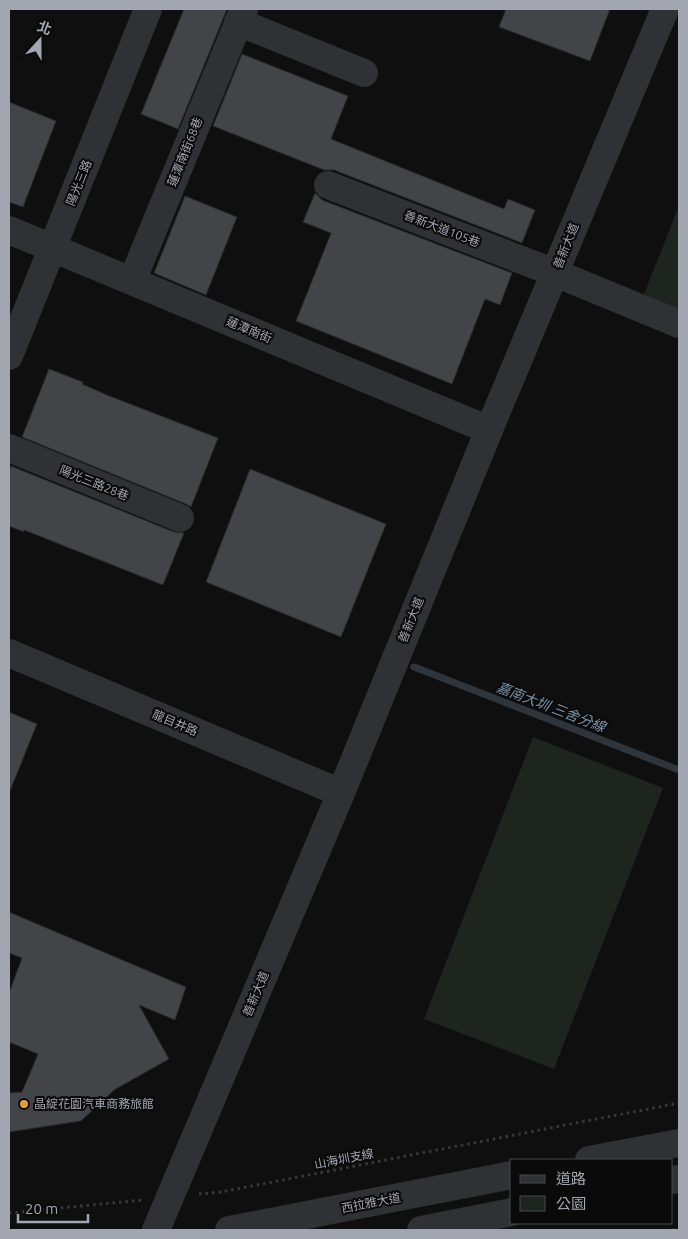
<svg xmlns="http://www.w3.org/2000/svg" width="688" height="1239" viewBox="0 0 688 1239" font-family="Ubuntu,'Noto Sans TC',sans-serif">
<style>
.green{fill:#1e241e}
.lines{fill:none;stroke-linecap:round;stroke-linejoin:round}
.stream{stroke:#2e363c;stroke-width:7}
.building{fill:#434448;stroke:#29292c}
.path{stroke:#36383c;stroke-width:3;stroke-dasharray:2.5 4;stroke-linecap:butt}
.minor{stroke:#303135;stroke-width:28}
.poi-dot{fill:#e39f34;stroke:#0a0a0b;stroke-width:2}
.labels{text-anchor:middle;stroke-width:4;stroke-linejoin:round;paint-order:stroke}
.street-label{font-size:12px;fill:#a1a6b0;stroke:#0a0a0b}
.poi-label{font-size:12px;fill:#a1a6b0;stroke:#0a0a0b;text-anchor:start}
.water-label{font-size:14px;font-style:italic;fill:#7995a9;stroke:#0a0a0b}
</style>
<rect width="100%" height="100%" fill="#0f0f10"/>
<g class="green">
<polygon points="679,206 679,320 640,304"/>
<polygon points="533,737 663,788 554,1069 424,1019"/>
</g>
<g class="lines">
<polyline class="stream" points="414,667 679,770"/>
</g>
<g class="building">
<polygon points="184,9 227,9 178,129 141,114"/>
<polygon points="506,9 610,9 590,61 499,27"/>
<polygon points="242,54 348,96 331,139 504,209 508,199 535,210 522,243 334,170 324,170 213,126"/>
<polygon points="9,102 56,121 23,207 9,202"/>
<polygon points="315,193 322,200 512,273 500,305 485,299 452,384 296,321 331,233 303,222"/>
<polygon points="185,196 237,217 206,295 154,273"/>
<polygon points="49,369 83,382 82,384 107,395 218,438 191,507 186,504 22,437"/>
<polygon points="11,466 174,532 184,533 163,585 24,530 24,532 9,526 9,471"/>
<polygon points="250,469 386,524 341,637 206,582"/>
<polygon points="9,712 37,724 10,791 9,790"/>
<polygon points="9,912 186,987 175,1020 139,1005 169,1059 114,1090 81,1121 9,1132 9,1093 22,1092 38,1054 9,1042 9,993 22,958 9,953"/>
</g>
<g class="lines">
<g class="path">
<polyline points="199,1194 221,1192 679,1103"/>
<polyline points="9,1213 143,1200"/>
<polyline points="672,1230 679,1229"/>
</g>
<g class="minor">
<polyline points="238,22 364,73"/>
<polyline points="328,185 555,273 679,324"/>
<polyline points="9,230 489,430"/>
<polyline points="132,281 244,9"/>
<polyline points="9,356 148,9"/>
<polyline points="9,448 180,518"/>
<polyline points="9,653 341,793"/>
<polyline points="589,1160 679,1143"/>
<polyline points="672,1180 679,1179"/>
<polyline points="156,1230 341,793 489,430 665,9"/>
<polyline points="229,1230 512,1175"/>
<polyline points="421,1230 512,1212"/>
</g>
</g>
<circle class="poi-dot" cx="24" cy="1104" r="5"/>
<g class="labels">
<g class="street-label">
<text transform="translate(185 152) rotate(-68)" y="4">蓮潭南街68巷</text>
<text transform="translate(79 183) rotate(-68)" y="4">陽光三路</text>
<text transform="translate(442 229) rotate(21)" y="4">善新大道105巷</text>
<text transform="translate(566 246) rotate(-68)" y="4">善新大道</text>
<text transform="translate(249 330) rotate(23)" y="4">蓮潭南街</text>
<text transform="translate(94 483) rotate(22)" y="4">陽光三路28巷</text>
<text transform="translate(411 620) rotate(-68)" y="4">善新大道</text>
<text transform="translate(175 723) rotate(23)" y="4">龍目井路</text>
<text transform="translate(256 994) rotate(-67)" y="4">善新大道</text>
<text transform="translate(344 1159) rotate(-11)" y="4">山海圳支線</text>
<text transform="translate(371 1203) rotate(-11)" y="4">西拉雅大道</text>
</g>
<g class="poi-label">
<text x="34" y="1108">晶綻花園汽車商務旅館</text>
</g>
<g class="water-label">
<text transform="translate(551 707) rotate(21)" y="5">嘉南大圳 三舍分線</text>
</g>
</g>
<rect width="688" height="1239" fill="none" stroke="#a1a6b0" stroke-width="20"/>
<rect x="510" y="1159" width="162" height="65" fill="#0a0a0b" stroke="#46484d"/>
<rect x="520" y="1175" width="25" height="8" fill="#303135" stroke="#46484d"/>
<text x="556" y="1184" font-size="15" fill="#a1a6b0">道路</text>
<rect x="520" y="1196" width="25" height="15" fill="#1e241e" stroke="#46484d"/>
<text x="556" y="1209" font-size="15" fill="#a1a6b0">公園</text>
<g transform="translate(40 40) rotate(21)" stroke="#0a0a0b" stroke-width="4" paint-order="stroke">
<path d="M0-4L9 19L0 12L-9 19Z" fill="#a1a6b0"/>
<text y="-8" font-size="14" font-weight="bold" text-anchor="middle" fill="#a1a6b0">北</text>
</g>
<path d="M18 1214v8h70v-8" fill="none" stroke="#a1a6b0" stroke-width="2.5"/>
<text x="25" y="1214" font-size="15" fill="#a1a6b0" stroke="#0a0a0b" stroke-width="4" paint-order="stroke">20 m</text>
</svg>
